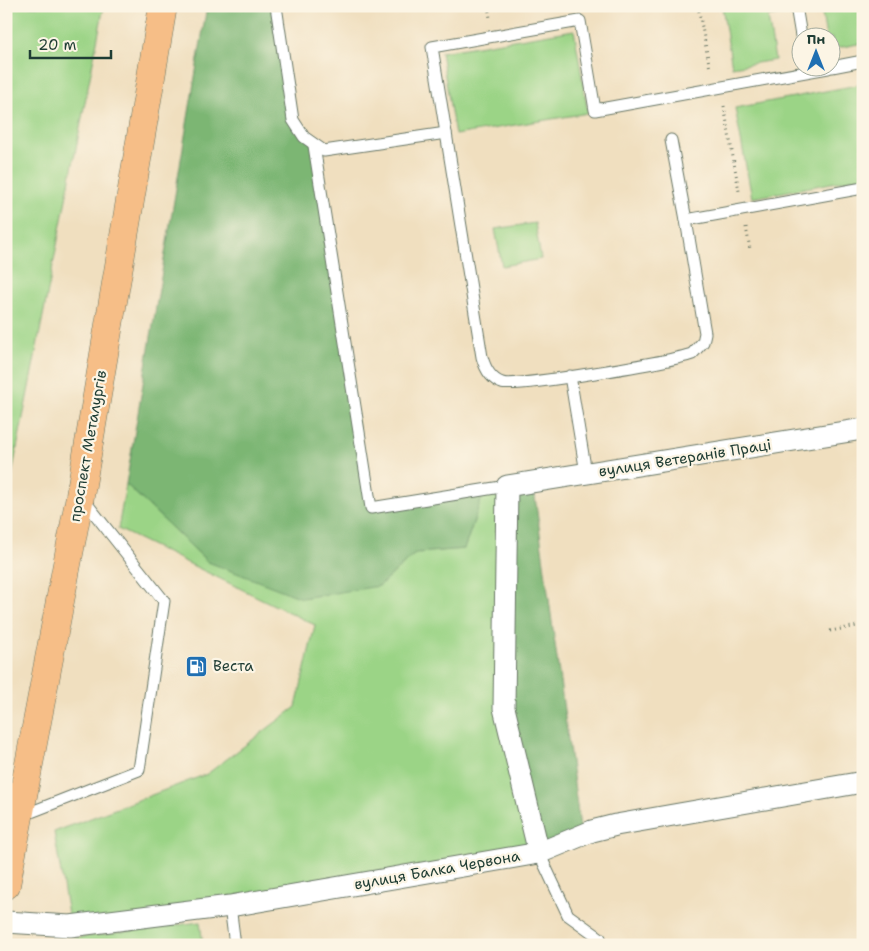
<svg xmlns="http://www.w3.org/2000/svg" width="869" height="951" viewBox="0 0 869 951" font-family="'Shantell Sans',sans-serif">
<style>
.green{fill:#9bd486;stroke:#5d885d}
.forest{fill:#7cb673;stroke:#4e7a54}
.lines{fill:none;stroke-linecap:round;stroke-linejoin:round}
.service-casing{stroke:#687665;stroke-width:13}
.minor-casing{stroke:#687665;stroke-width:23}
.primary-casing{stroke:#687665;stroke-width:29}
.path{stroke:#687665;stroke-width:3;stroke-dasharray:1 4;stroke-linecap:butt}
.service{stroke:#fff;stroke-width:11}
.minor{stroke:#fff;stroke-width:21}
.primary{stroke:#f6be87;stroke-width:28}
.labels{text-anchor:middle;stroke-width:4.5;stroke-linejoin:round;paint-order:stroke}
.street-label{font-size:15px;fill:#1f3d34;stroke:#fcf5e5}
.poi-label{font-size:15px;fill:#1f3d34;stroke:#fcf5e5;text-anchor:start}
</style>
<rect width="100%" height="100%" fill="#fcf5e5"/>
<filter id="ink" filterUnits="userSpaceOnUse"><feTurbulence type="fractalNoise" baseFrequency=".02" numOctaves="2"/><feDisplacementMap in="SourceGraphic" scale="10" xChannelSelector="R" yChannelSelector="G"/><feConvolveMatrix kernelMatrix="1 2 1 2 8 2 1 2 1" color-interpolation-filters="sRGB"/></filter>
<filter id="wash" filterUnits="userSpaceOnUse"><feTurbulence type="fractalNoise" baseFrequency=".0096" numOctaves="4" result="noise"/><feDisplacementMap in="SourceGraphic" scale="20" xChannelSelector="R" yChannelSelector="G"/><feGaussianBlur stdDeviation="1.12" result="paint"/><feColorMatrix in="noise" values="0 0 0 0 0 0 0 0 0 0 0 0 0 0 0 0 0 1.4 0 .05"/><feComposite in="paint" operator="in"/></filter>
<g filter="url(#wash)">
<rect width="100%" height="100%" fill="#f0dfbf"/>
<g class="green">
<polygon points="6,6 104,6 6,504"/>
<polygon points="722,6 861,6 863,43 832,49 832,38 826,37 821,8 768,17 775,60 732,67"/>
<polygon points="574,30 588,113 455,135 441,52"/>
<polygon points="863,84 863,177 752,198 735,108"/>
<polygon points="535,223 541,259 502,266 495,229"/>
<polygon points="126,484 208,562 379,586 416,553 464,549 485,489 507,486 539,853 70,926 54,832 207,774 296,707 315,625 118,529"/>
<polygon points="200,922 203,945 66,945 67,939"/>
</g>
<g class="forest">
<polygon points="207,6 276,6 292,113 314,146 371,508 485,489 464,549 416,553 379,586 302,598 208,562 126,484"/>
<polygon points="533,482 581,835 539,853 504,708 507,486"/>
</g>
</g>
<g filter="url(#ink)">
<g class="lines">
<defs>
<g id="service">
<path d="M276,6l17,114 11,17 20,14 122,-18 36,224c3,11 8,22 20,26 14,5 170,-22 190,-29l11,-12 2,-9 -19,-113 177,-32"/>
<polyline points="796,6 802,42"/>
<polyline points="832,67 863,61"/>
<polyline points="446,133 432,47 580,21 595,110 828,68"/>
<polyline points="671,140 686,220"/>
<polyline points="314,146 371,508 507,486"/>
<polyline points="570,376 586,473"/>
<polyline points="21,816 139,770 164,601 83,499"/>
<polyline points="539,853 568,915 600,938 603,945"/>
<polyline points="230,906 235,945"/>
</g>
<g id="minor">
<polyline points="539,853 504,708 507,486 863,429"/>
<polyline points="6,922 70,926 230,906 539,853 592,831 616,825 863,782"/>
</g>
<polyline id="primary" points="6,885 80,496 163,6"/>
</defs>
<use href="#service" class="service-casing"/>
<use href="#minor" class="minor-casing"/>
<use href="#primary" class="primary-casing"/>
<g class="path">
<polyline points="488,6 490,18"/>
<polyline points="698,6 710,69"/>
<polyline points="724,106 739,191"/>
<polyline points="746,227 750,249"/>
<polyline points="830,631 863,625"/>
</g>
<use href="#service" class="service"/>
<use href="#minor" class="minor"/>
<use href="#primary" class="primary"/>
</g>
</g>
<defs>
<symbol id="fuel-square" viewBox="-11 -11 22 22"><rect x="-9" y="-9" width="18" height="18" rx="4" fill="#1f6fb2" stroke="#fcf5e5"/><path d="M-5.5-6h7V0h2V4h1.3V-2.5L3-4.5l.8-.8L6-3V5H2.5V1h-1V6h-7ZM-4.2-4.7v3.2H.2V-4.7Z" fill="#fff"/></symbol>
</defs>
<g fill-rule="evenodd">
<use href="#fuel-square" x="184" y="654" width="25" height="25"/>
</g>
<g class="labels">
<g class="street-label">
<text transform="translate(88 446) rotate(-80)" y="5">проспект Металургів</text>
<text transform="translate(685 458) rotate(-9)" y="5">вулиця Ветеранів Праці</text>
<text transform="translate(437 870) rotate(-10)" y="5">вулиця Балка Червона</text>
</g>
<g class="poi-label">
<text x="213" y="671">Веста</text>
</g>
</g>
<rect width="869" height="951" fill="none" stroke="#fcf5e5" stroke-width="25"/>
<g transform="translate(816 52)"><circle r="24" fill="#fcf5e5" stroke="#a4ab9e"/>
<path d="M0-4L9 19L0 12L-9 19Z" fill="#1f6fb2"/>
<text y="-8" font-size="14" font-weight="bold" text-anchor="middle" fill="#1f3d34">Пн</text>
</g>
<path d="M30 50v8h81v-8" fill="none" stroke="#1f3d34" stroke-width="2.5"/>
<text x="38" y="50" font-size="15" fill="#1f3d34" stroke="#fcf5e5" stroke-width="4" paint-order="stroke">20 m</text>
</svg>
